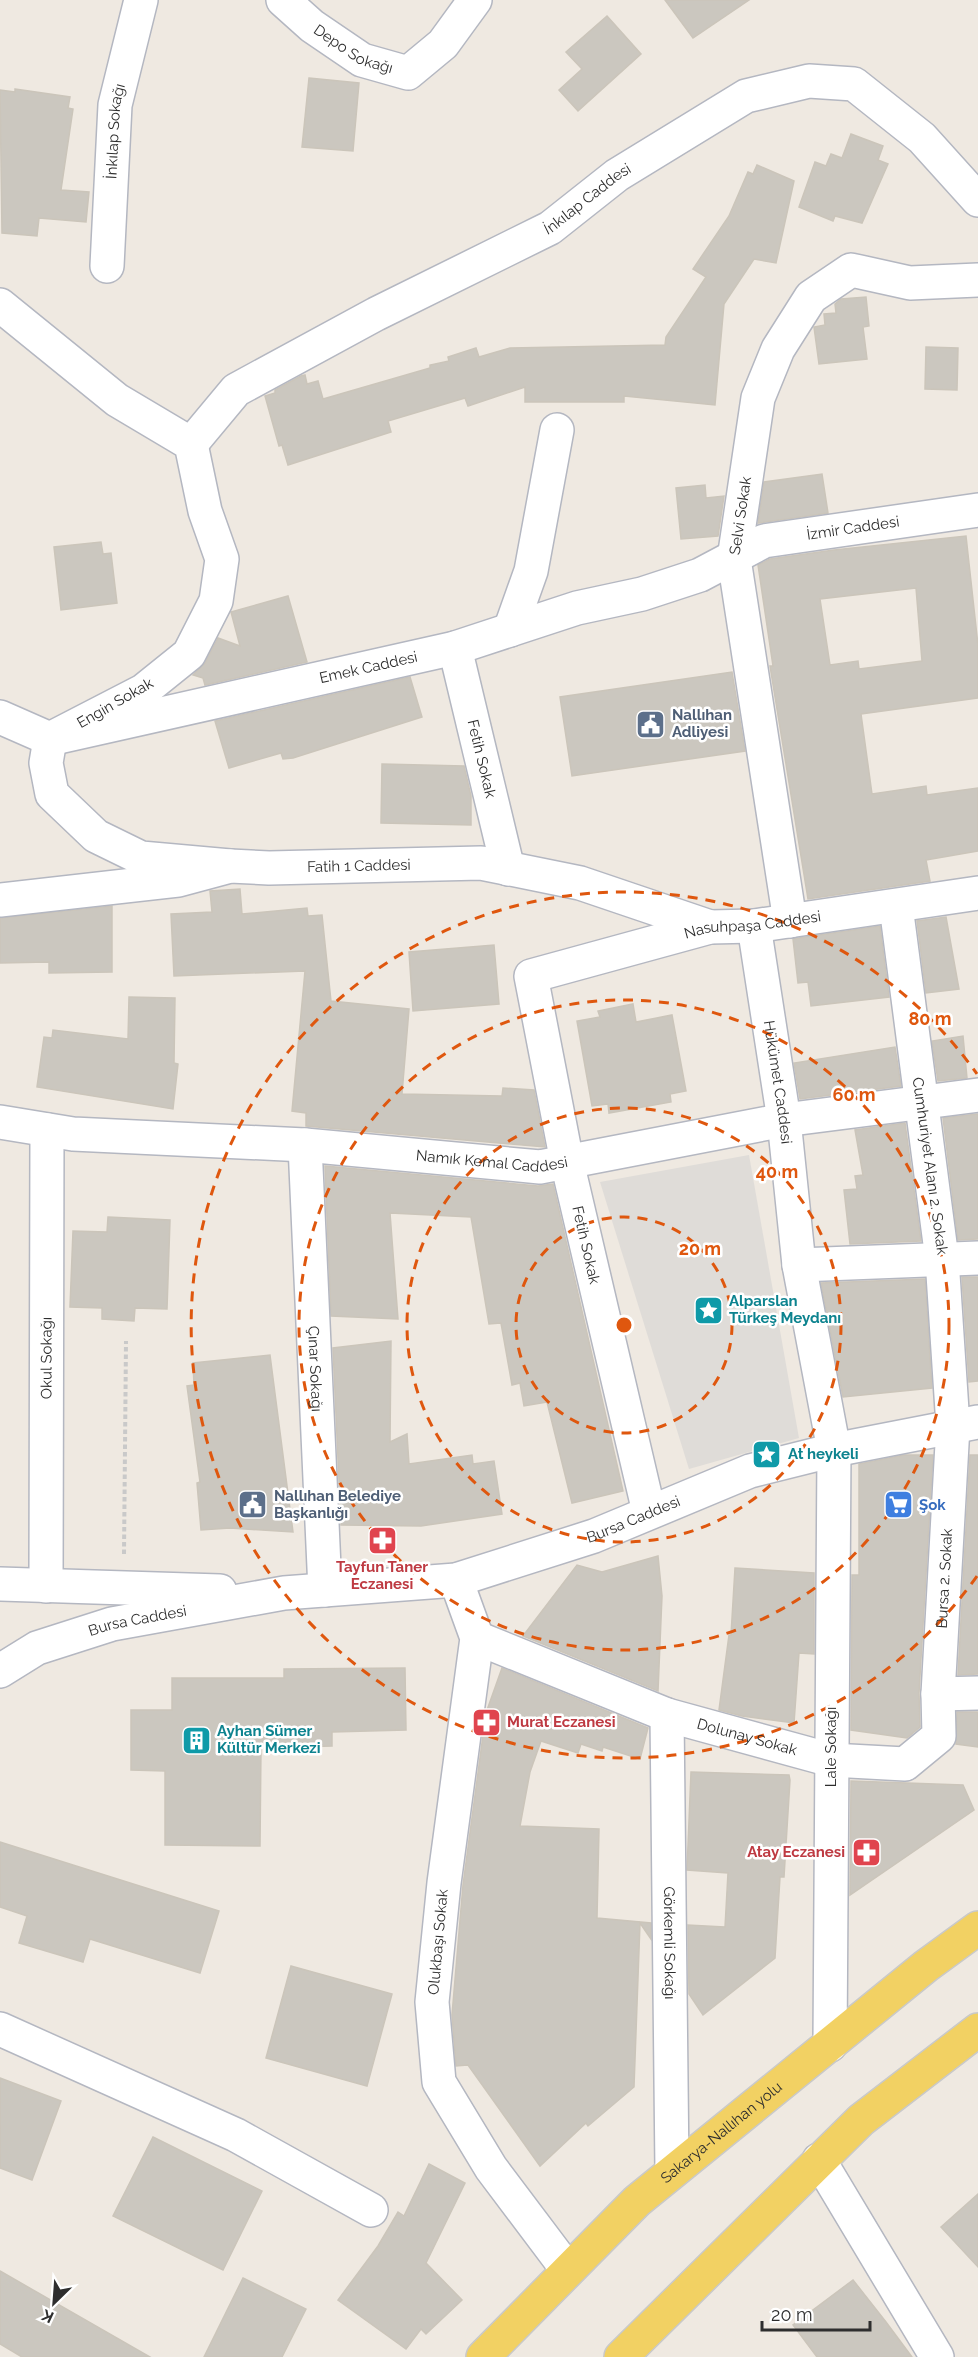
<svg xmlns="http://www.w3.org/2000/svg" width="978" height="2357" viewBox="0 0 978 2357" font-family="Raleway,sans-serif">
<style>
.plaza{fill:#dfdcd8}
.building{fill:#cbc7bf;stroke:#cbc5ba;stroke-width:1.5;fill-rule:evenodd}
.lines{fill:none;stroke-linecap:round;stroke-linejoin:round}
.minor-casing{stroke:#b4b7c1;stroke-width:36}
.major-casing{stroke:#c9c9c9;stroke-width:36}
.path{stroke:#c9c9c9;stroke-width:4;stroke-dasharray:4.5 3;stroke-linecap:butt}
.minor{stroke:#fff;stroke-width:33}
.major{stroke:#f2d163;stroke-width:33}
.ring{fill:none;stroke:#df570e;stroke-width:3;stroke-dasharray:10 8}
.labels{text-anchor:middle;stroke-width:5;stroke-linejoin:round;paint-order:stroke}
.street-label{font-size:15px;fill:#2e2e2e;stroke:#fff}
.service-label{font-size:15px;font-weight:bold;fill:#4e5e75;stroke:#fff;text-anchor:start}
.culture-label{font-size:15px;font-weight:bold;fill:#0d838f;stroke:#fff;text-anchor:start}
.shop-label{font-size:15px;font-weight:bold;fill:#366cbe;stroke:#fff;text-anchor:start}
.health-label{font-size:15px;font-weight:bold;fill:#be3a42;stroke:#fff}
.centre{fill:#df570e;stroke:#fff;stroke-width:3}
.ring-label{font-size:18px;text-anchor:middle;font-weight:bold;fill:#df570e;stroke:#fff;stroke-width:5;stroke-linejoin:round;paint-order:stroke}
</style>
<rect width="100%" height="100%" fill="#efe9e1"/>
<polygon class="plaza" points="749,1155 799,1438 689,1469 600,1182"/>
<g class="building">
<polygon points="665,0 749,0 693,38"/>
<polygon points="607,16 641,54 578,111 559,90 582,69 566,52"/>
<polygon points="309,78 359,83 353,151 302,147"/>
<polygon points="15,89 70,97 68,108 73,109 61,190 89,192 86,222 39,218 37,236 2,233 0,90 15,92"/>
<polygon points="851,134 883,146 878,160 888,164 862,223 835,216 833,221 799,207 815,162 826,166 831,154 842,158"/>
<polygon points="757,165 794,181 776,263 754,259 724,304 715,405 624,396 624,402 525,402 525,387 468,406 465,398 388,421 391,432 288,465 282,445 279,446 265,396 275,393 275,390 301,376 305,375 307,384 318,381 323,399 430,368 430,365 449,361 448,357 476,348 479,357 510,348 665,345 666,337 706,277 693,269 729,216 748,172 753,174"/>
<polygon points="866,297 869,326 863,327 867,359 819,364 814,327 825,325 824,314 836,313 835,304 841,299"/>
<polygon points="926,347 958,348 957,390 925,389"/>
<polygon points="822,474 828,513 758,523 764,482"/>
<polygon points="705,485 706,498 724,496 718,536 681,539 676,488"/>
<path d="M966,536l12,109v53l-117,16 11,80 54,-8 1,9 51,-7v63l-52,9 4,21 -122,18 -38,-233h3l-15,-101 12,-6 64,-9zM916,588l6,73 -63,8 -1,-8 -28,4 -10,-66z"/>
<polygon points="101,542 103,554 111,553 117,603 61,610 54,547"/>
<polygon points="288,596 307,662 205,685 203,678 193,675 205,663 218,638 240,646 231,612"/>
<polygon points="732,672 745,751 572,776 560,697"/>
<polygon points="410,677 422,717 293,758 283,759 281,753 229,768 215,721"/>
<polygon points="382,764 464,766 471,796 471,825 381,823"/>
<polygon points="240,889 242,914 307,908 308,916 322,915 331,1001 409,1009 402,1094 502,1096 503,1088 534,1090 545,1147 306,1126 306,1113 292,1111 305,971 174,976 171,914 212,912 210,891"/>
<polygon points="112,906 112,972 49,973 49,962 0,963 0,918"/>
<polygon points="946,917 959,989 926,993 917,921"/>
<polygon points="880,926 889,997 811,1006 808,982 798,983 793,939"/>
<polygon points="494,945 499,1004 413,1011 409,952"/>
<polygon points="129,997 175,998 174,1063 178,1064 173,1109 37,1087 44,1037 52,1038 53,1030 128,1039"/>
<polygon points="633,1004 636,1022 672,1015 686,1091 670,1094 671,1102 609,1113 608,1104 592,1106 577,1021 600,1017 598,1011"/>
<polygon points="963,1036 967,1078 938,1081 932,1041"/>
<polygon points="895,1047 901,1086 800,1099 794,1063"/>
<polygon points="978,1114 978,1239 958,1240 943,1118"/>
<polygon points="905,1123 921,1241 850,1244 844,1190 857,1189 855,1176 863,1175 855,1130"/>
<polygon points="325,1166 538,1186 553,1184 623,1491 572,1503 547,1402 524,1406 520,1383 512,1385 501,1323 489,1324 471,1217 390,1213 398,1319 331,1316"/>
<polygon points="108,1217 170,1220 167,1309 135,1308 134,1321 102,1319 102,1308 70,1307 73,1231 107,1232"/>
<polygon points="962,1277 978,1277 978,1381 969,1382"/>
<polygon points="925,1279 932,1388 843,1397 821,1283"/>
<polygon points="391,1341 390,1442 407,1434 409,1464 472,1455 473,1464 494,1461 502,1514 421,1526 341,1525 333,1348"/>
<polygon points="270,1355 293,1532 230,1528 201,1530 197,1483 200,1482 187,1386 194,1385 193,1363"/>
<polygon points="904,1455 933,1455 919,1693 920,1727 907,1738 851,1730 852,1575 859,1575 859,1464"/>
<polygon points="970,1455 978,1455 978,1674 958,1675"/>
<polygon points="658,1556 662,1596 658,1691 523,1636 577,1565 602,1572"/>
<polygon points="735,1568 814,1573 814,1654 799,1653 794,1723 742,1716 719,1710 729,1635 731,1635"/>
<polygon points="405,1668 406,1730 332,1732 332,1746 261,1748 260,1846 165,1845 165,1771 131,1770 131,1710 172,1710 172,1678 284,1678 284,1669"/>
<polygon points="502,1668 648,1728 640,1759 603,1747 602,1751 581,1744 578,1753 541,1741 530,1772 520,1826 599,1829 597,1918 651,1923 651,1939 640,1923 634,2087 588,2126 586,2123 540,2166 468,2065 456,2066 452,2015 463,1885 486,1713"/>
<polygon points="957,1712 978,1712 978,1747 956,1744"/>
<polygon points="691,1772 789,1775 790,1780 784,1877 780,1877 775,1958 703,2015 689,1994 688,1925 725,1927 728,1873 687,1870"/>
<polygon points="851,1781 963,1785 974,1810 850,1895"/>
<polygon points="0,1842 219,1911 200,1973 90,1939 83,1962 19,1943 27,1916 0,1907"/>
<polygon points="291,1966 392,1994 367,2086 266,2058"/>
<polygon points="0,2078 61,2101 32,2180 0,2168"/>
<polygon points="153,2137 262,2191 223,2270 113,2216"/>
<polygon points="429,2164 465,2183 426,2263 462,2300 426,2334 421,2329 406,2349 338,2300 378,2246 398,2212 404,2216"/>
<polygon points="978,2194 978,2267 941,2227"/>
<polygon points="0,2271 150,2357 22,2357 0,2344"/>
<polygon points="243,2278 306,2309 282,2357 204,2357"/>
<polygon points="853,2280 886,2322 912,2357 817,2357 793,2325"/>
</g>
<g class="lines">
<defs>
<g id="minor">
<path id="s1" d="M283,0l29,26 50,34 46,13 35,-29 32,-44"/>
<path id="s2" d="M107,266l8,-161 26,-105"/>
<polyline points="0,305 117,400 191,444 205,511 222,559 216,601 189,654 143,691 50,739 46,763 52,794 96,836 141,858 230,866"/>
<path id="s3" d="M191,444l45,-54 140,-76 174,-86 67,-53 129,-79 63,-15 45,3 68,54 56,62"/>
<polyline points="510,630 531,571 557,430"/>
<path id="s4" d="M455,648l53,221"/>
<path id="s5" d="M0,717l50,22 405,-91 122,-40 65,-14 58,-19 64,-34 214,-31"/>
<path id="s6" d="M0,900l178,-20 52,-14 39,2 212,-5 99,20 130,44"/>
<path id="s7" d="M790,921l-56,-362 24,-161 20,-49 33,-52 40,-27 59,13 68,-3"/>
<path id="s8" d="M754,926l30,194 15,145 35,185 -4,595"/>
<path id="s9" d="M0,1122l73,12 232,11 235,22 244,-47 194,-25"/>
<path id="s10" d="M305,1145l20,445"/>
<polyline points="799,1265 978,1258"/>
<path id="s11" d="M649,1512l-82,-350 -36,-186 179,-49 44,-1 224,-33"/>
<polyline points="456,1580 477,1638 444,1883 432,2002 439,2082 491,2168 567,2269"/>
<polyline points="0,1584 220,1591"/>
<path id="s12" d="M46,1586l1,-456"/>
<path id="s13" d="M477,1638l190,77 164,45 74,4 34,-28 -1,-42 15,-268 -11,-167 -46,-353"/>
<path id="s14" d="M0,1671l37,-23 75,-24 172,-31 172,-13 138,-44 156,-65 84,-21 144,-28"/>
<polyline points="938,1694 978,1693"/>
<path id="s15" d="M667,1715l5,456"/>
<polyline points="0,2029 236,2135 371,2210"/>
<polyline points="819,2160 937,2357"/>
</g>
<g id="major">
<path id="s16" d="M483,2357l154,-156 289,-235 52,-38"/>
<polyline points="621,2357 861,2120 978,2030"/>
</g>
</defs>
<use href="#minor" class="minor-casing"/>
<use href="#major" class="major-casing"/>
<polyline class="path" points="124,1554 126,1341"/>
<use href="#minor" class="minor"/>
<use href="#major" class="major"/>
</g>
<g class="ring">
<circle cx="624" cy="1325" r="108"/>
<circle cx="624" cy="1325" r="217"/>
<circle cx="624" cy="1325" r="325"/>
<path d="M977 1576A433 433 0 1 1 977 1074"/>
</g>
<defs>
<symbol id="civic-square" viewBox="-11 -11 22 22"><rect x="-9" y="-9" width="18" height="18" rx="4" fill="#5c6f8a" stroke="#fff"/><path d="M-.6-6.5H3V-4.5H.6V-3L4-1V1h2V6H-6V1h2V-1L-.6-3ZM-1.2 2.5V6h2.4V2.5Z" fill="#fff"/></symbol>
<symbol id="sight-square" viewBox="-11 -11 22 22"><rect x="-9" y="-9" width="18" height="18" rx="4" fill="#0f9aa8" stroke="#fff"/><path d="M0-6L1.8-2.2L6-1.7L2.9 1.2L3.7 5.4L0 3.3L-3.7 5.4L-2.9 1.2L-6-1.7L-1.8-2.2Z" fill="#fff"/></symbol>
<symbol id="supermarket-square" viewBox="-11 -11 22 22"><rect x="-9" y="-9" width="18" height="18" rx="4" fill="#3f7fe0" stroke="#fff"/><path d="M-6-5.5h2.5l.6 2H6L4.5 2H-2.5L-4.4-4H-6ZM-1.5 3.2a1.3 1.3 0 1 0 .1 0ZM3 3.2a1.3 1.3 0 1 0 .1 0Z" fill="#fff"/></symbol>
<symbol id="pharmacy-square" viewBox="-11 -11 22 22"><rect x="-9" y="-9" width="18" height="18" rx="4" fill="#e0444e" stroke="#fff"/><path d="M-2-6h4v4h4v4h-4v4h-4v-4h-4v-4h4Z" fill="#fff"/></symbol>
<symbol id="building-square" viewBox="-11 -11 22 22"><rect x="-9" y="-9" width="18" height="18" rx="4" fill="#0f9aa8" stroke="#fff"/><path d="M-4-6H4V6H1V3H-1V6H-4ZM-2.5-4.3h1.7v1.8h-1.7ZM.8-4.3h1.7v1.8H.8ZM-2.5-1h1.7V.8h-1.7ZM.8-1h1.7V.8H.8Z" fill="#fff"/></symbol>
</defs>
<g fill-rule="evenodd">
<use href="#civic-square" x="634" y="708" width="33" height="33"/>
<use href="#sight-square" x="692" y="1294" width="33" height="33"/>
<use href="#sight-square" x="750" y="1438" width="33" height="33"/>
<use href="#civic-square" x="236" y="1488" width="33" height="33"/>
<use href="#supermarket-square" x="882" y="1488" width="33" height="33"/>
<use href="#pharmacy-square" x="366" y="1524" width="33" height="33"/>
<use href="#pharmacy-square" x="470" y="1706" width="33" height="33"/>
<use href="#building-square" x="180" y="1724" width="33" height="33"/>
<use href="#pharmacy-square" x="850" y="1836" width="33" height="33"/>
</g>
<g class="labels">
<g class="street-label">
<text dy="5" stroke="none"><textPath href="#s1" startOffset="87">Depo Sokağı</textPath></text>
<text dy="5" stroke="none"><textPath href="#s2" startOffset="135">İnkılap Sokağı</textPath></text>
<text dy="5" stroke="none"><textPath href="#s3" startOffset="471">İnkılap Caddesi</textPath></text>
<text dy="5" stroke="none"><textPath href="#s7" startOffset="410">Selvi Sokak</textPath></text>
<text dy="5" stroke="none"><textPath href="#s5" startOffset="888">İzmir Caddesi</textPath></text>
<text dy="5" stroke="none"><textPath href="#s5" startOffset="381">Emek Caddesi</textPath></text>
<text transform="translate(115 703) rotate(-30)" y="5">Engin Sokak</text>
<text dy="5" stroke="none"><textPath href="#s4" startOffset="114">Fetih Sokak</textPath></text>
<text dy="5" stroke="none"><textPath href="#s6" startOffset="362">Fatih 1 Caddesi</textPath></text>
<text dy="5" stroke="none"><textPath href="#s11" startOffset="777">Nasuhpaşa Caddesi</textPath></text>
<text dy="5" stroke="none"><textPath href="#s8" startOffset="158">Hükümet Caddesi</textPath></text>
<text dy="5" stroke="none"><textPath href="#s9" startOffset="494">Namık Kemal Caddesi</textPath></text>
<text transform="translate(930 1166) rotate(82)" y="5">Cumhuriyet Alanı 2. Sokak</text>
<text transform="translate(586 1245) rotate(77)" y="5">Fetih Sokak</text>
<text dy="5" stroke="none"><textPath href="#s12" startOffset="228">Okul Sokağı</textPath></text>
<text dy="5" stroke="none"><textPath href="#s10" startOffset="224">Çınar Sokağı</textPath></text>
<text dy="5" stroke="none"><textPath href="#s14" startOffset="657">Bursa Caddesi</textPath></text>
<text dy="5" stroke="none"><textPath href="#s13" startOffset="651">Bursa 2. Sokak</textPath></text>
<text dy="5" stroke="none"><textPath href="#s14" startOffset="148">Bursa Caddesi</textPath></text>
<text dy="5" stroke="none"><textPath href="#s13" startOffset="288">Dolunay Sokak</textPath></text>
<text transform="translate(831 1747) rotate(-90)" y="5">Lale Sokağı</text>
<text transform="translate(438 1942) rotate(-85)" y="5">Olukbaşı Sokak</text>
<text dy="5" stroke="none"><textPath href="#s15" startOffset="228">Görkemli Sokağı</textPath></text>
<text dy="5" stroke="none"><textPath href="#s16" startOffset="328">Sakarya-Nallıhan yolu</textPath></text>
</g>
<g class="service-label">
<text x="672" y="720">Nallıhan<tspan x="672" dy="17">Adliyesi</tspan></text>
<text x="274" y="1501">Nallıhan Belediye<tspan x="274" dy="17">Başkanlığı</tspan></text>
</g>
<g class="culture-label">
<text x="729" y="1306">Alparslan<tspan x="729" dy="17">Türkeş Meydanı</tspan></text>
<text x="788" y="1459">At heykeli</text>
<text x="217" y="1736">Ayhan Sümer<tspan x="217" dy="17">Kültür Merkezi</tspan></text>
</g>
<g class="shop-label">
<text x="919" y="1510">Şok</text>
</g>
<g class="health-label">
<text x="382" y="1572">Tayfun Taner<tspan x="382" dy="17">Eczanesi</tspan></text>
<text x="507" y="1727" text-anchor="start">Murat Eczanesi</text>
<text x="845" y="1857" text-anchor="end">Atay Eczanesi</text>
</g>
</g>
<circle cx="624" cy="1325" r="9" class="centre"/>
<g class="ring-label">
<text x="930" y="1025">80 m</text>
<text x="854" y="1101">60 m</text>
<text x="777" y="1178">40 m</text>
<text x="700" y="1255">20 m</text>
</g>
<g transform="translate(54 2303) rotate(205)" stroke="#ffffff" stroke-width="4.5" paint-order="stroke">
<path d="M0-4.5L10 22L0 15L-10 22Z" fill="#2e2e2e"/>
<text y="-9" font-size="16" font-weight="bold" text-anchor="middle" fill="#2e2e2e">K</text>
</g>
<path d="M762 2321v9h108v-9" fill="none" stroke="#2e2e2e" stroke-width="3"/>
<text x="771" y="2321" font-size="18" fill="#2e2e2e" stroke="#ffffff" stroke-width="4.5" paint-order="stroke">20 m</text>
</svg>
